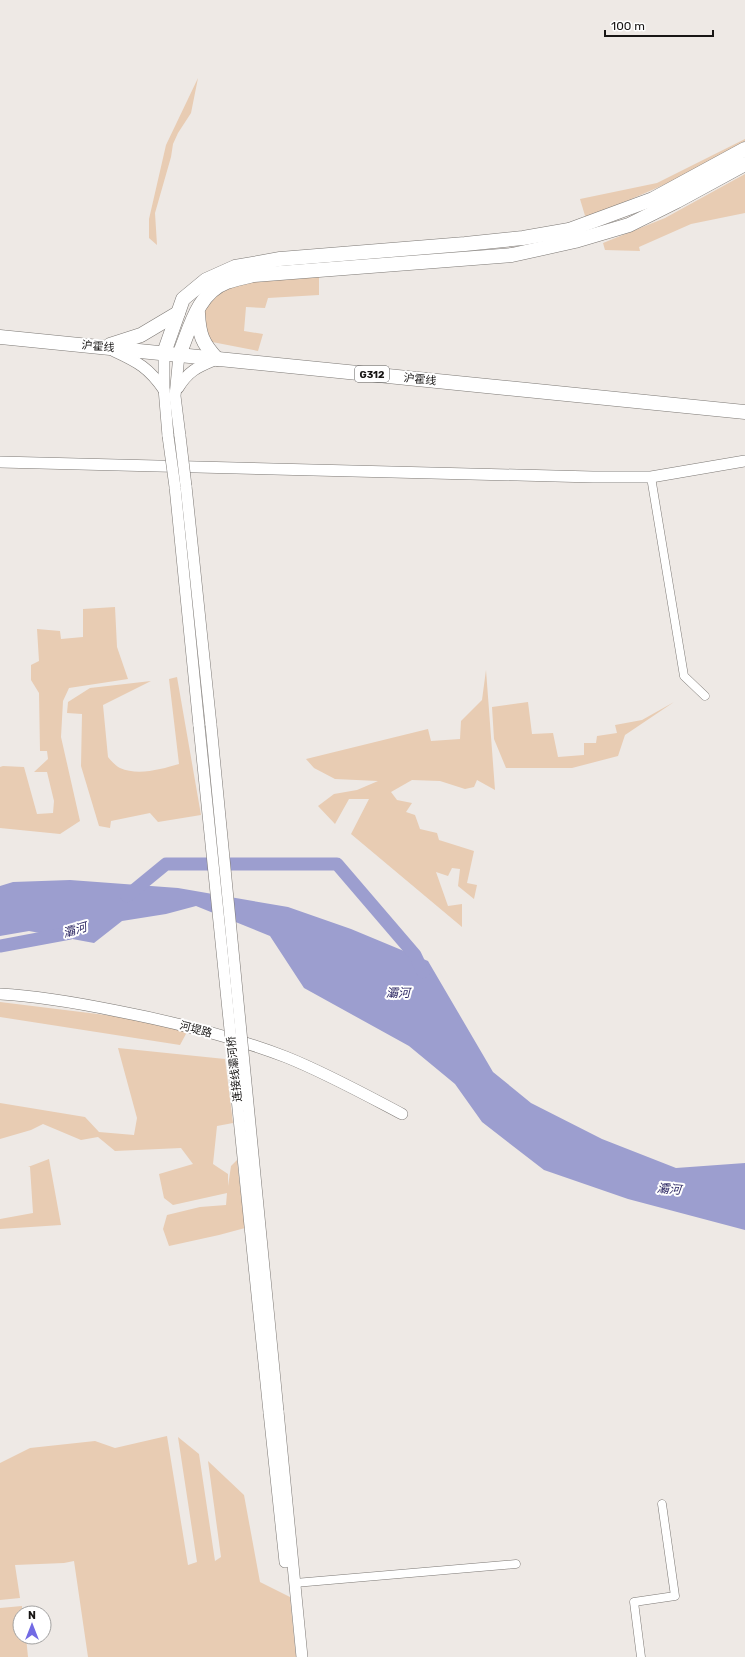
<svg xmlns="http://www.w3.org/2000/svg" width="745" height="1657" viewBox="0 0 745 1657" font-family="Rubik,'Noto Sans SC',sans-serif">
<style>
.green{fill:#e8ccb3}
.water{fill:#9c9ecf}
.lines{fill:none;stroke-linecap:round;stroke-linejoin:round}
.river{stroke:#9c9ecf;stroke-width:13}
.street-casing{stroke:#7c7874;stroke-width:9}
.secondary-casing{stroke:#7c7874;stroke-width:12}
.highway-casing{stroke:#7c7874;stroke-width:15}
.street{stroke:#fff;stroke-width:8}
.secondary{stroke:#fff;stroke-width:11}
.highway{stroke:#fff;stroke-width:14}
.secondary-bridge-casing{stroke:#7c7874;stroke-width:12;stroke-linecap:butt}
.secondary-bridge{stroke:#fff;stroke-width:11}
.labels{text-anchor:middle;stroke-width:4;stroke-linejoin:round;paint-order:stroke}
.shield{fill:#fff;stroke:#5d5c5b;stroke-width:1}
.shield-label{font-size:10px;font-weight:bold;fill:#181615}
.street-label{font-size:11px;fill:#181615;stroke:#fff}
.water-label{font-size:12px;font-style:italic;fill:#2c2763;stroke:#fff}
</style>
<rect width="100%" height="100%" fill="#eee9e5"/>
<g class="green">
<polygon points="198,78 191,113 178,133 173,144 171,157 155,213 157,245 149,238 149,219 166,145"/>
<polygon points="745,139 745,141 693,172 586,219 580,199 657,183"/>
<polygon points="745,174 745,213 691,224 639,247 640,251 605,250 603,243 665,218"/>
<polygon points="319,275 319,295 268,298 265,308 246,307 244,331 263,334 258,351 207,341 200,320 205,303 234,284"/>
<polygon points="115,607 117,647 128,679 69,688 63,701 61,737 80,821 60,834 0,828 0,767 3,766 24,767 37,814 53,813 54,801 47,772 34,772 48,759 47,751 40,751 39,693 31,680 31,665 39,661 37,629 60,631 61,639 83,637 83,609"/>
<polygon points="486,670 495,790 477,780 474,787 465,789 440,781 412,780 391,792 397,800 412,803 406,812 415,815 420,829 437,833 439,840 474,851 467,883 477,885 474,899 458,886 460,869 452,868 448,876 436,872 448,906 462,904 462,927 351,834 369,799 349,799 335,824 318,806 334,794 357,790 378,781 335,779 314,768 306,759 428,729 431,741 460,739 461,721 482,700"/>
<path d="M177,677l24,138 -43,7 -8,-9 -39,8 -1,7 -11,-2 -18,-60 1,-52 -15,-1 1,-11 22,-14 61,-7 -48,24 5,52c3,4 8,9 12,11 18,8 42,1 59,-4l-10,-85z"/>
<polygon points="528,702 532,734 553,733 558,757 584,755 584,743 596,743 597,736 617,733 615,725 642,720 674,702 625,735 618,756 572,768 506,768 494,739 492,707"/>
<polygon points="0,1002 138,1019 187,1032 180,1045 0,1017"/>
<polygon points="118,1048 225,1059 233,1123 217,1126 213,1164 228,1174 228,1186 231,1166 237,1160 245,1228 219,1235 169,1246 163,1229 167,1215 200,1207 226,1205 227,1193 173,1205 164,1198 159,1174 193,1164 181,1148 115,1151 98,1137 81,1140 43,1124 31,1130 0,1139 0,1103 85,1117 99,1132 134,1135 137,1118"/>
<polygon points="49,1159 61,1225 0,1229 0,1219 33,1213 30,1167 28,1167"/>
<polygon points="167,1436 188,1565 197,1562 178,1437 199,1454 215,1561 221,1557 208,1461 244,1495 260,1582 290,1597 296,1657 88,1657 74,1561 64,1563 15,1565 20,1598 0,1600 0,1463 30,1448 95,1441 115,1448"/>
<polygon points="22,1606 22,1613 20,1613 20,1637 26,1637 28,1657 0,1657 0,1608"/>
</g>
<polygon class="water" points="70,880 178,888 288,907 351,929 428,961 493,1072 531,1103 602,1139 676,1168 745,1163 745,1230 628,1199 544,1170 482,1122 455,1084 409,1046 304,988 270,936 196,906 166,914 122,921 94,943 29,931 0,936 0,886 13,882"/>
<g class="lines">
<g class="river">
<polyline points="127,896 166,864 337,864 415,955 423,972"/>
<polyline points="0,946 70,933"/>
</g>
<defs>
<g id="street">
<polyline points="651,477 684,676 705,696"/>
<polyline points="295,1583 516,1564"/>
<polyline points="641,1657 634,1602 675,1596 662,1504"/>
</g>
<g id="secondary">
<path d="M114,351c24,11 35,17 50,39"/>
<polyline points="164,353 164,388 168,436"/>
<polyline points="179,355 175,396 180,436"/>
<path d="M178,388c11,-18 20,-21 39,-29"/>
<polyline points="0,462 593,477 651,477 745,461"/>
<polyline points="186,486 211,725"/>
<polyline points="175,487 199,726"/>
<path d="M0,994c39,2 78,9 117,17 57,11 114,25 169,46 40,16 78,37 116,57"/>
<polyline points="278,1411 302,1657"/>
<polyline points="269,1412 285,1562"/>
</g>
<g id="highway">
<path d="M198,313c1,21 4,30 19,46"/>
<polyline points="0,337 745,412"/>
<polyline points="110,345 141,335 178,313"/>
<polyline points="164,353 183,299 206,280 235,267 280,259 465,244 523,238 569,230 653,199 745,149"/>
<path d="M179,355c11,-26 18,-62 48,-73 8,-3 18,-5 27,-7l258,-20 63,-14 54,-16 48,-24 68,-37"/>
</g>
</defs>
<use href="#street" class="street-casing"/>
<use href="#secondary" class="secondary-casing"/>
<use href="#highway" class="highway-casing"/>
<use href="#street" class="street"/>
<use href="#secondary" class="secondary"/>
<use href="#highway" class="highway"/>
<defs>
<g id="secondary-bridge">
<polyline points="168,436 175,487"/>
<polyline points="180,436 186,486"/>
<polyline points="211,725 278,1411"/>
<polyline points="199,726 269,1412"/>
</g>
</defs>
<use href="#secondary-bridge" class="secondary-bridge-casing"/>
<use href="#secondary-bridge" class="secondary-bridge"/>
</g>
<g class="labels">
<rect class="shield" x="355" y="366" width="34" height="16" rx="3"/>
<g class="shield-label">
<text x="372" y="378">G312</text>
</g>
<g class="street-label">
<text transform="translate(98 346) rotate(5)" y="4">沪霍线</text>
<text transform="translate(420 379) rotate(6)" y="4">沪霍线</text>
<text transform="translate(196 1029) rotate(15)" y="4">河堤路</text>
<text transform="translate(234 1069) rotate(-96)" y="4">连接线灞河桥</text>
</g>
<g class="water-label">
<text transform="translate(75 930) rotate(-16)" y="4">灞河</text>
<text x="398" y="997">灞河</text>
<text transform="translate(669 1189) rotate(5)" y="4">灞河</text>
</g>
</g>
<g transform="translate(32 1625)"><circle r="19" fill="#ffffff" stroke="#a3a2a1"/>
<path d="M0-3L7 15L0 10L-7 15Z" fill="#726ae4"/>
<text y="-6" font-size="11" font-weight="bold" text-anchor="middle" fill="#181615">N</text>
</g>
<path d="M605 30v6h108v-6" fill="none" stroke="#181615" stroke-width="2"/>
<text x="611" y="30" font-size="12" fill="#181615" stroke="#ffffff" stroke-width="3" paint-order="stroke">100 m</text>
</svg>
